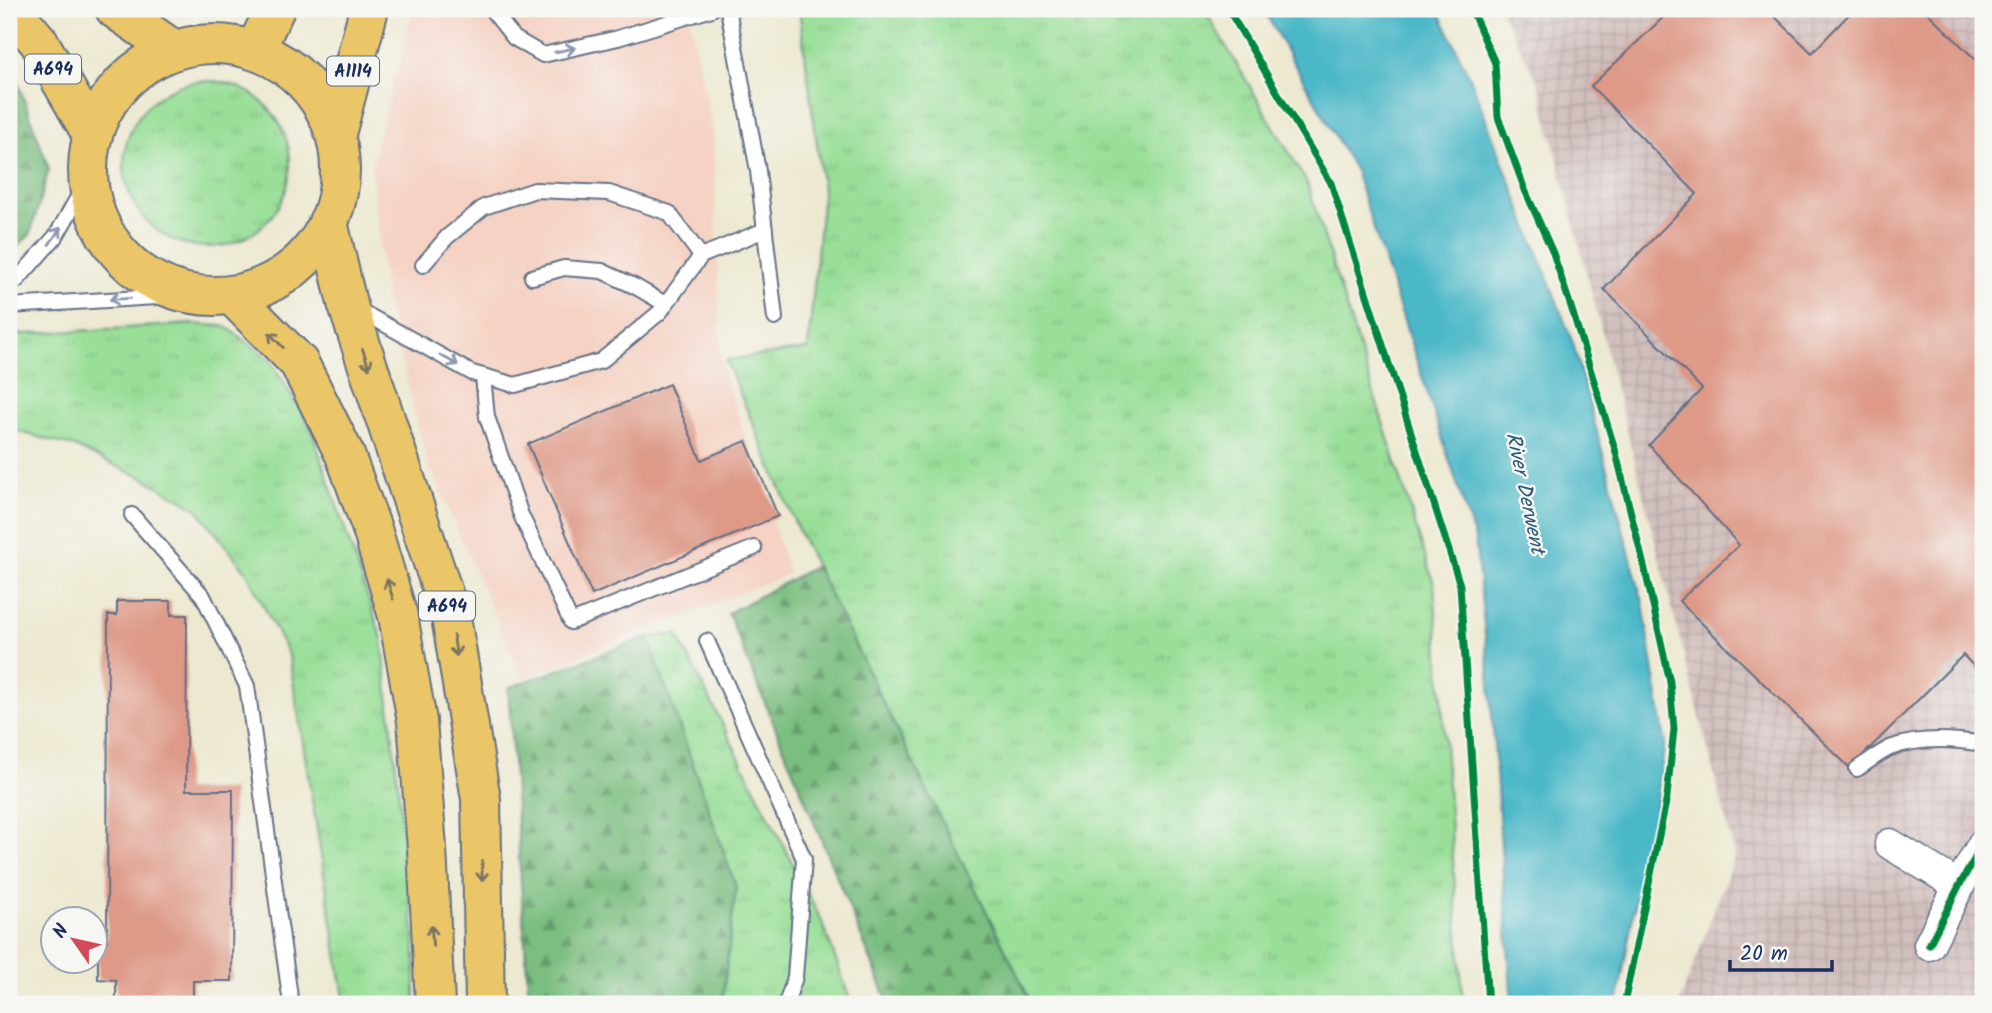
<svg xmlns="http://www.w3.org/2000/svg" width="1992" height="1013" viewBox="0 0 1992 1013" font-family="Kalam,sans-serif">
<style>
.built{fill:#f5d2c3}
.industrial{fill:url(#industrial-grid)}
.grass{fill:url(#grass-tufts);stroke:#5a877b;stroke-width:2}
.forest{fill:url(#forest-firs);stroke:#4a766f;stroke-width:2}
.water{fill:#4cb8c8;stroke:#347493;stroke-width:2}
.building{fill:#de9987}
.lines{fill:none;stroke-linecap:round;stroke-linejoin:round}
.service-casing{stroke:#647086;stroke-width:18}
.minor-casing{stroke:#647086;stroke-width:33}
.primary-casing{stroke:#647086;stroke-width:42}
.service{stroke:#fff;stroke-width:14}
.minor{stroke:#fff;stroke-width:30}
.primary{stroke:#ebc669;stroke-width:38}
.cycleway-casing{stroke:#f6f6f2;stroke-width:11}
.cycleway{stroke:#00873e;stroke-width:7}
.oneway{stroke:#8d97ae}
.oneway2{stroke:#797363}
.labels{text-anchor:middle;stroke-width:5;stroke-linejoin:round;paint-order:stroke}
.shield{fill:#f6f6f2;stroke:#5d6b8a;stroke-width:2}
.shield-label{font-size:18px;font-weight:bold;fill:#1b2f5e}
.water-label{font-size:21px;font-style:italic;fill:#2a587e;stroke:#f6f6f2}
</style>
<defs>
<pattern id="industrial-grid" width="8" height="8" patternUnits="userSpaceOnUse" patternTransform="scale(1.75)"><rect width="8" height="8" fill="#d1bfbd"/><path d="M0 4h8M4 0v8" fill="none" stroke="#b3a4a5"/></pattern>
<pattern id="grass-tufts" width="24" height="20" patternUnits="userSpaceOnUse" patternTransform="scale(1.75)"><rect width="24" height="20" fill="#99df98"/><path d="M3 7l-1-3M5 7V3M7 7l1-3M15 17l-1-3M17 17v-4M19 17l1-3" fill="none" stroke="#83c085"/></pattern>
<pattern id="forest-firs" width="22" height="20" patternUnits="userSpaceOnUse" patternTransform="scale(1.75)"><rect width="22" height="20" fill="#7abe80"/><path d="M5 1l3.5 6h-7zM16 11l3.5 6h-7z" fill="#639b6c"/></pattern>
</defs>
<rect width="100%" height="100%" fill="#f6f6f2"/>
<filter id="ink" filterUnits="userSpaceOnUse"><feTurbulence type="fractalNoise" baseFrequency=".0143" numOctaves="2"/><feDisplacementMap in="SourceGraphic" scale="14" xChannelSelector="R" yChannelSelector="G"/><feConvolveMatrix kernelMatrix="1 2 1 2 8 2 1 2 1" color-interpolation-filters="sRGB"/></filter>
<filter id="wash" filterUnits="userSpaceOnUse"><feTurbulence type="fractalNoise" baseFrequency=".00686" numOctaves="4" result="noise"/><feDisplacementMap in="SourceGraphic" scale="28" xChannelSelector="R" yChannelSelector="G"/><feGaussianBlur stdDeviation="1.57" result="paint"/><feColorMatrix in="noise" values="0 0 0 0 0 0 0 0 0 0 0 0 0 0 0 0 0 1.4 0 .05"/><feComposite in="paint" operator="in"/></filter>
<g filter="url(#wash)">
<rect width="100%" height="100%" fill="#ede9d1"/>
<polygon class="built" points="413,9 688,9 713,131 721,361 789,574 523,679 427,461 386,300 371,166"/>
<polygon class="industrial" points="1500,9 1983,9 1983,1004 1679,1004 1735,855 1538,82"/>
<g class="grass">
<polygon points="799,9 1204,9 1307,183 1434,584 1463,1004 1032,1004 798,530 726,360 808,349 823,191"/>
<circle cx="207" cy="164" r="83"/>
<polygon points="191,324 225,326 270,359 311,429 382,639 415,941 415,1004 345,1004 289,656 247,573 196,508 143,478 72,446 9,429 9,335"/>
<polygon points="677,634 822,922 852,1004 722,1004 736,887 648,637"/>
</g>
<g class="forest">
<polygon points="9,65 14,72 49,169 30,235 9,254"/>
<polygon points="816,566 1032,1004 889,1004 728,613"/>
<polygon points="648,637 736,887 722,1004 529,1004 508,688"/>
</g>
<polygon class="water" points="1263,9 1438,9 1472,83 1573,343 1643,603 1665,742 1654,820 1637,892 1617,1004 1512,1004 1489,672 1475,539 1355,171"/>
<g id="blocks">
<g class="building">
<polygon points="1672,9 1767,9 1812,53 1854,9 1924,9 1983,67 1983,676 1963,655 1850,768 1679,601 1739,545 1649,445 1702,389 1604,289 1697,194 1591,86"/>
<polygon points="669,384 701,460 746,441 778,516 592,595 528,444"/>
<polygon points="117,601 171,601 171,615 187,615 186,790 233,790 232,981 193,981 193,1004 116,1004 116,980 98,979 98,941 107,941 108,615 117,615"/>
</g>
</g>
</g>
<g filter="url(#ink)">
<use href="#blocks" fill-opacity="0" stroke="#647086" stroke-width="2"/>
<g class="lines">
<defs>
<g id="service">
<polyline points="491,9 514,38 543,55 618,38 712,9"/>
<polyline points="728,9 758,171 775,318"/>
<polyline points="423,265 447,237 484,207 535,190 609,193 669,213 701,256"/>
<polyline points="532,277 564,268 602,271 636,287 665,304"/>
<polyline points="9,285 17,280 56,236 77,199 85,172"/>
<polyline points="9,306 189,295"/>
<polyline points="357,309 472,373 515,385 601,361 660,312 701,256 765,230"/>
<polyline points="483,376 487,417 521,515 571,622 754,548"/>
<polyline points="132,515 203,596 247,686 291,1004"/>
<polyline points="707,641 804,859 795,977 786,1004"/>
<path d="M1857,769c11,-7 22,-16 33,-21 29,-11 63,-9 93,-4"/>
</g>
<g id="minor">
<polyline points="1890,844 1959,886"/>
<polyline points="1929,945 1959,886 1983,844"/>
</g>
<g id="primary">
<polyline points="11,9 39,42 91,133"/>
<polyline points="115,9 171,48"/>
<circle cx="214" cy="170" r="126"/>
<polyline points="256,48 275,9"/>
<polyline points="336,134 369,9"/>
<polyline points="328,222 347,303 451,617 481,799 485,1004"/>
<polyline points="233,296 299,363 345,455 372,529 398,616 417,721 427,848 435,1004"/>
</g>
</defs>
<use href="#service" class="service-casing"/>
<use href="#minor" class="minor-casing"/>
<use href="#primary" class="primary-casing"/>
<use href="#service" class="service"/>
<use href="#minor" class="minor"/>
<use href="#primary" class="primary"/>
<defs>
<g id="cycleway">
<polyline points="1228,9 1331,183 1460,585 1488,1004"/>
<polyline points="1471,9 1495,63 1498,117 1525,190 1553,253 1572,310 1615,449 1645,570 1670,682 1674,729 1667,797 1624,1004"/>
<polyline points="1929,945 1959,886 1983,844"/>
</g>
</defs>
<use href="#cycleway" class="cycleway-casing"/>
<use href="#cycleway" class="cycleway"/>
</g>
<defs><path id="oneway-shaft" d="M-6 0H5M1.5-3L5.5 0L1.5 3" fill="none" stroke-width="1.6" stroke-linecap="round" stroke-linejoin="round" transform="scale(1.75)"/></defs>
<g class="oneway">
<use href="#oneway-shaft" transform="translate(565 50) rotate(-12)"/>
<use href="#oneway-shaft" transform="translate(55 236) rotate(-55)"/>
<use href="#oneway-shaft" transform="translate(120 299) rotate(177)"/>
<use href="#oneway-shaft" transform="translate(449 360) rotate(29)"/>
</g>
<g class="oneway2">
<use href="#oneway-shaft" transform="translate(276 340) rotate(-134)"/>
<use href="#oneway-shaft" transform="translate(366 359) rotate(71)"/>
<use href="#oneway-shaft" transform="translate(390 589) rotate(-107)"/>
<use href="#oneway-shaft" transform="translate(455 646) rotate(81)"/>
<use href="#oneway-shaft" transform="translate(482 871) rotate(89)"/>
<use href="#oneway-shaft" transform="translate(432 936) rotate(-93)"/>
</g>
</g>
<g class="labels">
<g class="shield">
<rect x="25" y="54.5" width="56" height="29" rx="5"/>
<rect x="327" y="56.5" width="52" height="29" rx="5"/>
<rect x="419" y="591.5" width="56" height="29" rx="5"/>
</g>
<g class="shield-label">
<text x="53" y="75">A694</text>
<text x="353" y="77">A1114</text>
<text x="447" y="612">A694</text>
</g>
<g class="water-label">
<text transform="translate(1526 493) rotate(78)" y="7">River Derwent</text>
</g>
</g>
<rect width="1992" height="1013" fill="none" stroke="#f6f6f2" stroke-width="35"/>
<g transform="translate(74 940) rotate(304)"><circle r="33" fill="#f6f6f2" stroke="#9ea6b7" stroke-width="2"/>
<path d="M0-5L12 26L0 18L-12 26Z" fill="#d1495b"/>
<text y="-10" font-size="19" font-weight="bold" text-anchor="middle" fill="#1b2f5e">N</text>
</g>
<path d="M1730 960v10h102v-10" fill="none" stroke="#1b2f5e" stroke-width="3.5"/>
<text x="1740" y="960" font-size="21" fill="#1b2f5e" stroke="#f6f6f2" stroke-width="5" paint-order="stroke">20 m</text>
</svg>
